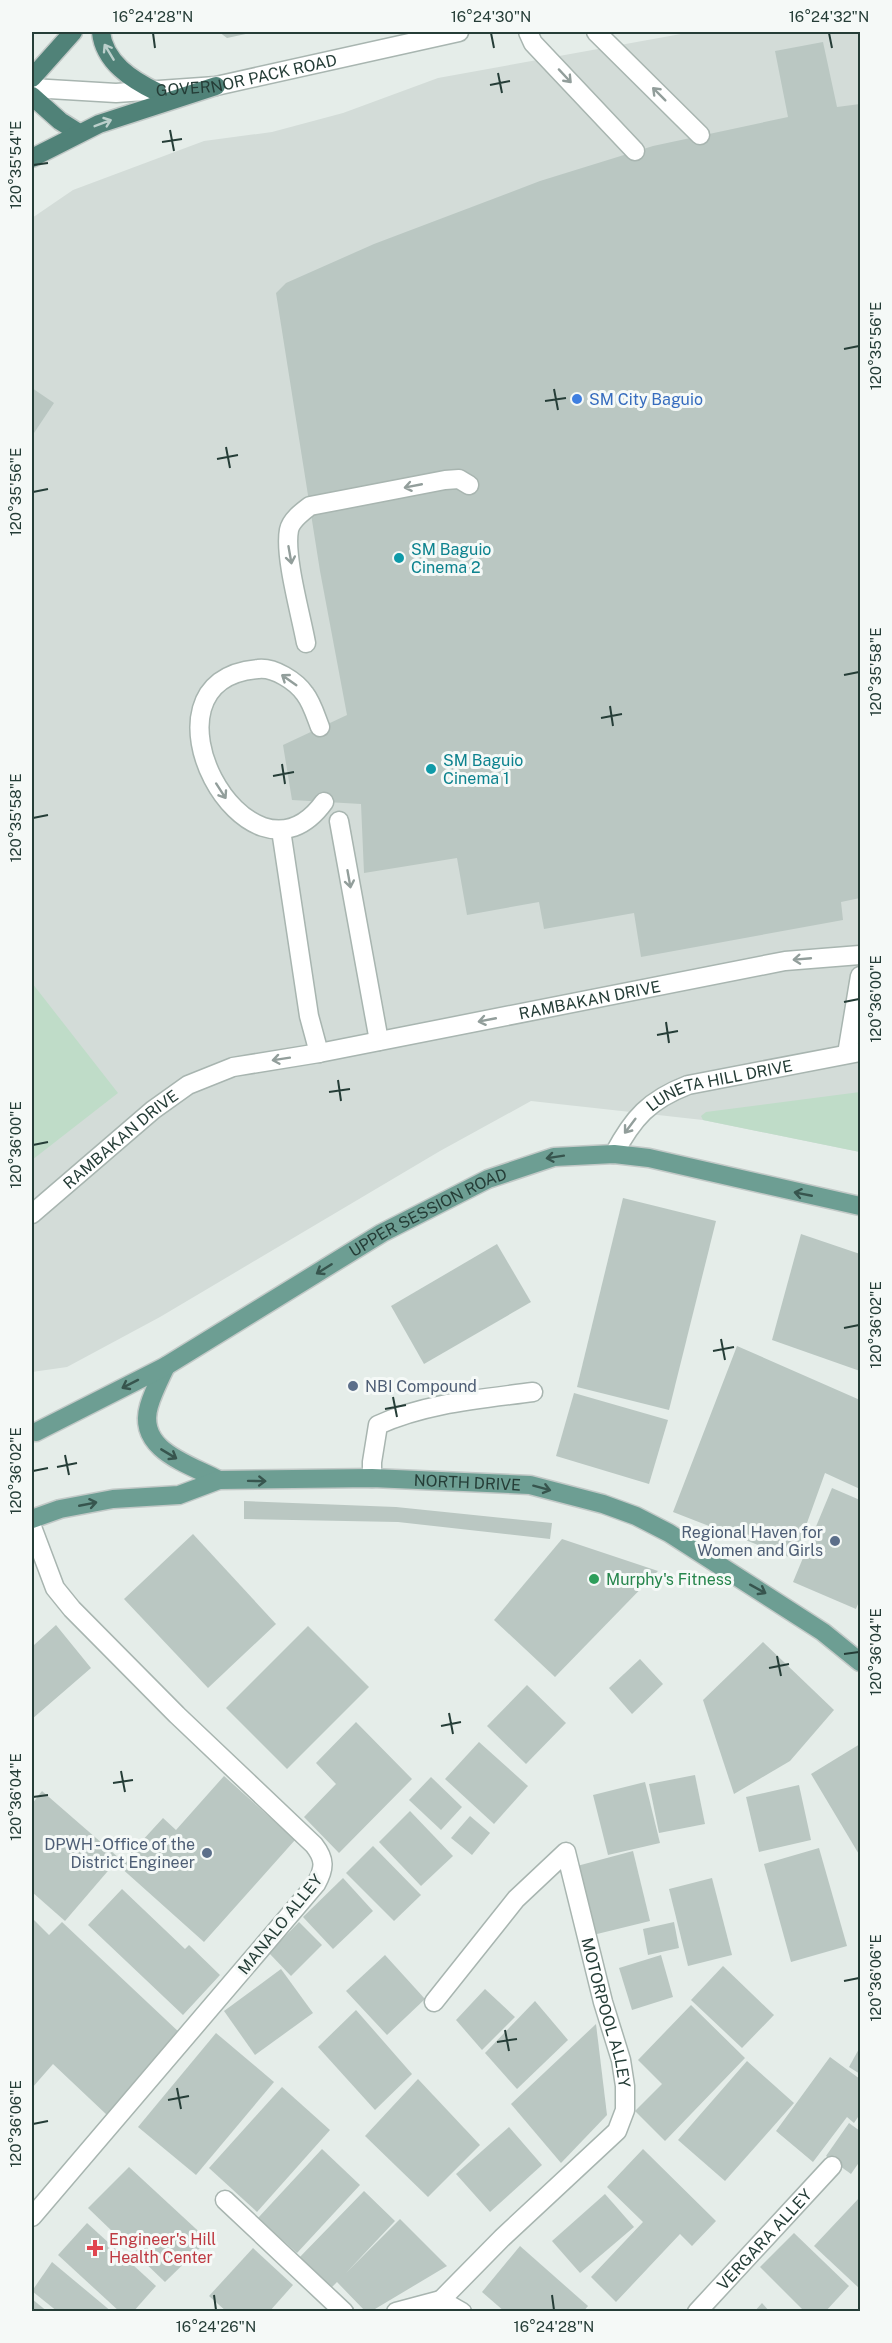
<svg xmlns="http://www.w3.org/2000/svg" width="892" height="2343" viewBox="0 0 892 2343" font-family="'Public Sans',sans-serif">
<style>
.built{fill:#d3dcd8}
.green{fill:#bfdcc8}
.building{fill:#bac7c2}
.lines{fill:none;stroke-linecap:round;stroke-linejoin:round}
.service-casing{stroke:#a8b5b0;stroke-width:21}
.minor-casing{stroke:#a8b5b0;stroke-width:21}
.tertiary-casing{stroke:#a8b5b0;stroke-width:21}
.primary-casing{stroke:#c2c9c7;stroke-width:21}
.trunk-casing{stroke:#c2c9c7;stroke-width:21}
.service{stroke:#fff;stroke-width:18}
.minor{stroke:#fff;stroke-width:18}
.tertiary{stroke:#fff;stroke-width:18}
.primary{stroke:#6d9e93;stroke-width:18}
.trunk{stroke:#508278;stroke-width:18}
.oneway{stroke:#bbcfcb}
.oneway2{stroke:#929e9b}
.oneway3{stroke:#37554e}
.ticks{fill:none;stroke:#253d37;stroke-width:2}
.shop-dot{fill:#3f7fe0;stroke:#f5f9f7;stroke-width:2}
.culture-dot{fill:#0f9aa8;stroke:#f5f9f7;stroke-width:2}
.service-dot{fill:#5c6f8a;stroke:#f5f9f7;stroke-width:2}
.leisure-dot{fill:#2e9e5b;stroke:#f5f9f7;stroke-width:2}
.health-dot{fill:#e0444e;stroke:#f5f9f7;stroke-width:2}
.labels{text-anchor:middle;stroke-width:6;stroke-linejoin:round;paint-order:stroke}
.street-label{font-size:16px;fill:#253d37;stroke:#f5f9f7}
.shop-label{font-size:16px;fill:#366cbe;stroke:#f5f9f7;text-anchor:start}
.culture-label{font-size:16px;fill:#0d838f;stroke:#f5f9f7;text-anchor:start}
.service-label{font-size:16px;fill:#4e5e75;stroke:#f5f9f7;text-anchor:end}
.leisure-label{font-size:16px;fill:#27864d;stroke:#f5f9f7;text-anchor:start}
.health-label{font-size:16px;fill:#be3a42;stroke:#f5f9f7;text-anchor:start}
.neatline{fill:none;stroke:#253d37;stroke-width:2}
.ticks-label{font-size:15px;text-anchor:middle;fill:#253d37}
</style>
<rect width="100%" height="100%" fill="#e5ede9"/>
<polygon class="built" points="692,32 860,32 860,1152 703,1120 531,1101 440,1151 160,1317 67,1367 32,1372 32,218 73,190 204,141 272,132 343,113 438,78"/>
<g class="green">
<polygon points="32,983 118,1093 32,1160"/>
<polygon points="860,1092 860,1152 703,1120 701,1116 706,1112"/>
</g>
<g class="building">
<polygon points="219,32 255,32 227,38"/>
<polygon points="823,42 837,107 860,104 860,898 841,902 843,920 641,957 634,913 544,929 539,902 467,915 457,858 364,873 361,804 292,800 283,745 347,715 320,571 276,293 286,283 374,244 540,181 653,146 788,117 775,51"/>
<polygon points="32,388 54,403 32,436"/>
<polygon points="623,1198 716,1221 669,1410 577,1387"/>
<polygon points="801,1234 860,1254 860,1371 772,1340"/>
<polygon points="497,1244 531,1302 424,1364 391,1306"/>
<polygon points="737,1346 860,1400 860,1489 825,1473 794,1559 673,1512"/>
<polygon points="574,1393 668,1420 649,1484 556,1456"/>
<polygon points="832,1488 860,1500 860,1599 856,1609 793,1582"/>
<polygon points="244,1501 396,1507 552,1523 550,1539 398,1522 244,1519"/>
<polygon points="193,1534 276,1624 208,1688 124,1599"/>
<polygon points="562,1539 658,1571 555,1677 494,1620"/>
<polygon points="56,1625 91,1668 32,1719 32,1642 34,1645"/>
<polygon points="308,1626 369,1687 287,1769 226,1708"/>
<polygon points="763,1642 834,1710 790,1761 734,1794 703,1700"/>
<polygon points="640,1659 663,1684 632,1714 609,1688"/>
<polygon points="527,1685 566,1723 526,1764 487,1726"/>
<polygon points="356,1722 412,1779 339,1853 304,1817 336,1784 316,1763"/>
<polygon points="479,1742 528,1786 494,1824 445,1779"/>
<polygon points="860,1744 860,1856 811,1774"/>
<polygon points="695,1775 705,1824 659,1833 649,1784"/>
<polygon points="224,1776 295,1840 204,1942 119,1866 163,1818 176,1830"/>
<polygon points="431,1777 462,1807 441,1830 409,1800"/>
<polygon points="645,1782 660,1843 608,1855 593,1795"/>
<polygon points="799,1785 811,1840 759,1852 746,1797"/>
<polygon points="42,1791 119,1858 65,1921 32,1892 32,1804"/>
<polygon points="410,1811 453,1856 421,1886 379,1842"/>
<polygon points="470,1816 490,1833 472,1855 451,1838"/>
<polygon points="373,1846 421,1895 394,1921 346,1873"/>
<polygon points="819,1848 847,1946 791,1962 764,1864"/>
<polygon points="633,1851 650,1921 593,1935 577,1866"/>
<polygon points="343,1878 373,1911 333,1949 303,1917"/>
<polygon points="712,1878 732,1955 688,1966 669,1889"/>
<polygon points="122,1889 185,1949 189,1945 220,1975 183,2015 88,1925"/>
<polygon points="32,1918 49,1935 62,1922 181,2034 107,2115 53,2064 32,2088"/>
<polygon points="299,1922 322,1945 291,1976 269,1953"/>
<polygon points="674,1922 679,1948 648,1955 643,1929"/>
<polygon points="385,1955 425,1999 387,2035 346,1991"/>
<polygon points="661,1955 673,1997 632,2010 619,1968"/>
<polygon points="723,1966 774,2015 742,2048 691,2000"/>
<polygon points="281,1969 313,2013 255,2055 224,2011"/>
<polygon points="485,1989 515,2017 482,2050 456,2020"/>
<polygon points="535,2001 568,2040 517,2089 485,2053"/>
<polygon points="691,2005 745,2058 665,2141 635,2111 662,2084 638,2060"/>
<polygon points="356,2010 412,2074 375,2110 318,2047"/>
<polygon points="596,2024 607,2115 561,2163 511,2104"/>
<polygon points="216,2033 274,2082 196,2175 138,2127"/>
<polygon points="860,2047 860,2074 849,2067"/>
<polygon points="830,2057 860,2079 860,2114 854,2123 847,2117 813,2162 776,2131"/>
<polygon points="747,2061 794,2103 725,2181 678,2140"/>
<polygon points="418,2079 480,2145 428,2197 365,2136"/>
<polygon points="282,2087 330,2130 257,2212 209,2168"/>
<polygon points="849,2123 860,2131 860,2161 851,2174 826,2156"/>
<polygon points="509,2127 542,2165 490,2212 456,2174"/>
<polygon points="322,2149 360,2185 297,2253 258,2218"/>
<polygon points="643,2149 716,2221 692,2246 680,2234 616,2302 591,2277 643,2222 607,2187"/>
<polygon points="129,2167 208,2240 165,2282 88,2208"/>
<polygon points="364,2191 395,2221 346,2273 400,2219 447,2266 370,2312 366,2312 337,2282 329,2290 297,2260"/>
<polygon points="605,2194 634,2227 580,2273 552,2241"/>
<polygon points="860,2197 860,2289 814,2246"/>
<polygon points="87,2223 156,2286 133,2312 120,2312 58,2255"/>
<polygon points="794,2233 849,2286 825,2312 805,2312 760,2267"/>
<polygon points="520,2246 588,2306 583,2312 505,2312 482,2292"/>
<polygon points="253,2248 293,2285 269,2312 227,2312 209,2296"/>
<polygon points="52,2262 112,2312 58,2312 32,2291"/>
<polygon points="32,2299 48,2312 32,2312"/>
<polygon points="762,2303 770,2312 754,2312"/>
</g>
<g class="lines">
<defs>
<g id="service">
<polyline points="528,32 533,43 635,151"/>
<polyline points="596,32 700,135"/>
<path d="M306,643c-5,-28 -22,-87 -17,-113 2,-10 13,-18 21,-24l135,-26 14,-1 10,6"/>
<path d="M320,727c-4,-10 -8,-24 -15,-33 -9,-13 -31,-27 -47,-25 -132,10 -10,238 66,133"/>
<polyline points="339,821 379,1041"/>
<polyline points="281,830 309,1016 319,1053"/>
<polyline points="847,1054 860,976"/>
<path id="s1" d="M614,1154c19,-36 35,-54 74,-69l172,-33"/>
<path id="s2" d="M32,1214l121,-104 35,-25 45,-18 86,-14 466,-92 75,-6"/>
<path d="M372,1478v-16l6,-37c48,-22 103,-26 155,-33"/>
<path id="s3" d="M697,2312l135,-146"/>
</g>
<g id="minor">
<path d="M32,1527l23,61 17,21 105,106 137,130c11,14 11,23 2,39l-284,333"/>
<path id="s4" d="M434,2002l82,-103 50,-47 37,150 18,58 4,26v24l-8,21 -115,107 -61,62"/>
<polyline points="225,2200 344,2312"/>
<polyline points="396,2312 441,2300 462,2312"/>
</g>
<g id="tertiary">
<path id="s5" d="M32,88l84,5 100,-7 243,-54"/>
</g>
<g id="primary">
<path d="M166,1366c-6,13 -13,26 -17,40 -13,44 40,58 70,74"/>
<path id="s6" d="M36,1432l130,-66 216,-133 106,-54 66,-22 60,-3 35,4 211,48"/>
<path id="s7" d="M32,1519l28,-10 53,-10 66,-4 40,-15 153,-2 158,7 73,19 33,12 33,17 154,99 37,30"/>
</g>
<g id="trunk">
<path d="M101,32c3,30 31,48 56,60"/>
<polyline points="32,78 73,32"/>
<polyline points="32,96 60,121 79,133"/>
<polyline points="32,158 99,124 216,86"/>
</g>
</defs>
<use href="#service" class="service-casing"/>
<use href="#minor" class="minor-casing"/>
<use href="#tertiary" class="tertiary-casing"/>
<use href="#primary" class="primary-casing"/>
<use href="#trunk" class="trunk-casing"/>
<use href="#service" class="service"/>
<use href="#minor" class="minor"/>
<use href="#tertiary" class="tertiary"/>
<use href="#primary" class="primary"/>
<use href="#trunk" class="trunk"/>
</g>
<defs><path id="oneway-shaft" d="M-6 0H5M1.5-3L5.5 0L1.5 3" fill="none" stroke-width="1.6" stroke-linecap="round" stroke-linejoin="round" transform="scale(1.5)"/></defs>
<g class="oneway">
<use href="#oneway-shaft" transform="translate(109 52) rotate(-121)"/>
<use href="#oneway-shaft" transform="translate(103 123) rotate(-21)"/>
</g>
<g class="oneway2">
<use href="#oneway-shaft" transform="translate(565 76) rotate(47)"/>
<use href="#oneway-shaft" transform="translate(659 94) rotate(-135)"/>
<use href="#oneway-shaft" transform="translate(413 486) rotate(169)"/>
<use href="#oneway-shaft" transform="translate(290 555) rotate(80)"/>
<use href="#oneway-shaft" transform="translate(289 680) rotate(-145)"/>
<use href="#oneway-shaft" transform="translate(221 791) rotate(57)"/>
<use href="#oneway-shaft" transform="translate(349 879) rotate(80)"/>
<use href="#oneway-shaft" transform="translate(802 959) rotate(175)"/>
<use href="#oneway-shaft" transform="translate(487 1020) rotate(169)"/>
<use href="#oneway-shaft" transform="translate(281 1059) rotate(171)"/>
<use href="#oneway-shaft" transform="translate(630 1126) rotate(127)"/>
</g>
<g class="oneway3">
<use href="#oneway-shaft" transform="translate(555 1157) rotate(171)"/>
<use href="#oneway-shaft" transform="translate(803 1194) rotate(-169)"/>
<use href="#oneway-shaft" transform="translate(324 1269) rotate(148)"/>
<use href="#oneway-shaft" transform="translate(130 1384) rotate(153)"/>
<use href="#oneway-shaft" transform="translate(169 1454) rotate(31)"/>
<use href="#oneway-shaft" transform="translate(257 1481) rotate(1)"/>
<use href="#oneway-shaft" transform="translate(542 1488) rotate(15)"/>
<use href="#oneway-shaft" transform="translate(88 1504) rotate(-11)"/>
<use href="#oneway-shaft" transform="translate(758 1589) rotate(29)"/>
</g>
<path class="ticks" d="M153,33l2,15M491,33l3,15M829,33l3,15M498,73l4,20M490,85l20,-4M170,130l4,21M162,142l20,-3M33,165l15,-2M844,349l15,-3M554,389l4,21M545,401l21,-3M226,447l4,21M217,459l21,-4M33,492l15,-3M844,675l15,-3M610,706l3,20M601,718l21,-4M282,764l3,20M273,776l21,-4M33,818l15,-3M844,1002l15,-3M666,1022l3,21M657,1035l21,-4M338,1080l3,21M329,1092l21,-3M33,1145l15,-3M844,1328l15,-3M721,1339l4,21M713,1351l21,-4M393,1397l4,20M385,1409l21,-4M65,1455l4,20M57,1467l20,-4M33,1471l15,-3M844,1654l15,-2M777,1656l4,20M769,1668l20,-4M449,1713l4,21M441,1726l20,-4M121,1771l4,21M113,1783l20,-3M33,1797l15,-2M844,1981l15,-3M505,2030l4,21M497,2042l20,-3M177,2088l4,21M168,2100l21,-4M33,2124l15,-3M214,2295l2,15M552,2295l2,15"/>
<circle class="shop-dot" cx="577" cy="399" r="6"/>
<g class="culture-dot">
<circle cx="399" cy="558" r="6"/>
<circle cx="431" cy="769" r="6"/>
</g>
<g class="service-dot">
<circle cx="353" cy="1386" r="6"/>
<circle cx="835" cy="1541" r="6"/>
<circle cx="207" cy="1853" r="6"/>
</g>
<circle class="leisure-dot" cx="594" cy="1579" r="6"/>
<path class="health-dot" d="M92 2239h6v6h6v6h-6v6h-6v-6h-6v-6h6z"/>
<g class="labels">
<g class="street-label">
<text dy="6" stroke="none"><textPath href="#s5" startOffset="216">GOVERNOR PACK ROAD</textPath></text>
<text dy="6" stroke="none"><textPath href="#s2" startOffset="614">RAMBAKAN DRIVE</textPath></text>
<text dy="6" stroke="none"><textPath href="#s1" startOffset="134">LUNETA HILL DRIVE</textPath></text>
<text dy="6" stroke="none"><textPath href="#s2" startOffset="116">RAMBAKAN DRIVE</textPath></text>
<text dy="6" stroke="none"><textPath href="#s6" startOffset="450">UPPER SESSION ROAD</textPath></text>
<text dy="6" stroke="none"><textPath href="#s7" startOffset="441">NORTH DRIVE</textPath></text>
<text transform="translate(280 1924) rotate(-51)" y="6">MANALO ALLEY</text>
<text dy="6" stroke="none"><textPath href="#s4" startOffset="366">MOTORPOOL ALLEY</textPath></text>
<text dy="6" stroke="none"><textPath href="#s3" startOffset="99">VERGARA ALLEY</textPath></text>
</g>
<g class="shop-label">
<text x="589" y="405">SM City Baguio</text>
</g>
<g class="culture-label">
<text x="411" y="555">SM Baguio<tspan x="411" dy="18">Cinema 2</tspan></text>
<text x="443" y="766">SM Baguio<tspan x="443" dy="18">Cinema 1</tspan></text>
</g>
<g class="service-label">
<text x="365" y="1392" text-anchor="start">NBI Compound</text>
<text x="823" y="1538">Regional Haven for<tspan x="823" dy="18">Women and Girls</tspan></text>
<text x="195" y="1850">DPWH - Office of the<tspan x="195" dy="18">District Engineer</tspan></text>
</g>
<g class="leisure-label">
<text x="606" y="1585">Murphy's Fitness</text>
</g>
<g class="health-label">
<text x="109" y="2245">Engineer's Hill<tspan x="109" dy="18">Health Center</tspan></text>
</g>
</g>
<rect width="892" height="2343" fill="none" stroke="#f5f9f7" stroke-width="66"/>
<rect x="33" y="33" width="826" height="2277" class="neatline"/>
<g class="ticks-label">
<text x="153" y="22">16°24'28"N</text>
<text x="491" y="22">16°24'30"N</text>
<text x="829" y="22">16°24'32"N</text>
<text transform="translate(16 165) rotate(-90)" y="5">120°35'54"E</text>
<text transform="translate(876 346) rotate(-90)" y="5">120°35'56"E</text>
<text transform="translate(16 492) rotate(-90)" y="5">120°35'56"E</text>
<text transform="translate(876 672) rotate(-90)" y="5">120°35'58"E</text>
<text transform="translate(16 818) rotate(-90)" y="5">120°35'58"E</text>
<text transform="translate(876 999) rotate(-90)" y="5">120°36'00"E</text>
<text transform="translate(16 1145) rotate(-90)" y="5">120°36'00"E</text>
<text transform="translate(876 1325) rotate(-90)" y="5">120°36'02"E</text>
<text transform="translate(16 1471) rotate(-90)" y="5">120°36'02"E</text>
<text transform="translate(876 1652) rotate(-90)" y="5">120°36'04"E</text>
<text transform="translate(16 1797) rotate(-90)" y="5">120°36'04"E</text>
<text transform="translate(876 1978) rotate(-90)" y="5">120°36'06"E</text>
<text transform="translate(16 2124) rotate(-90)" y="5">120°36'06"E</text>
<text x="216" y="2332">16°24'26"N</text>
<text x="554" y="2332">16°24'28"N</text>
</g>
</svg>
